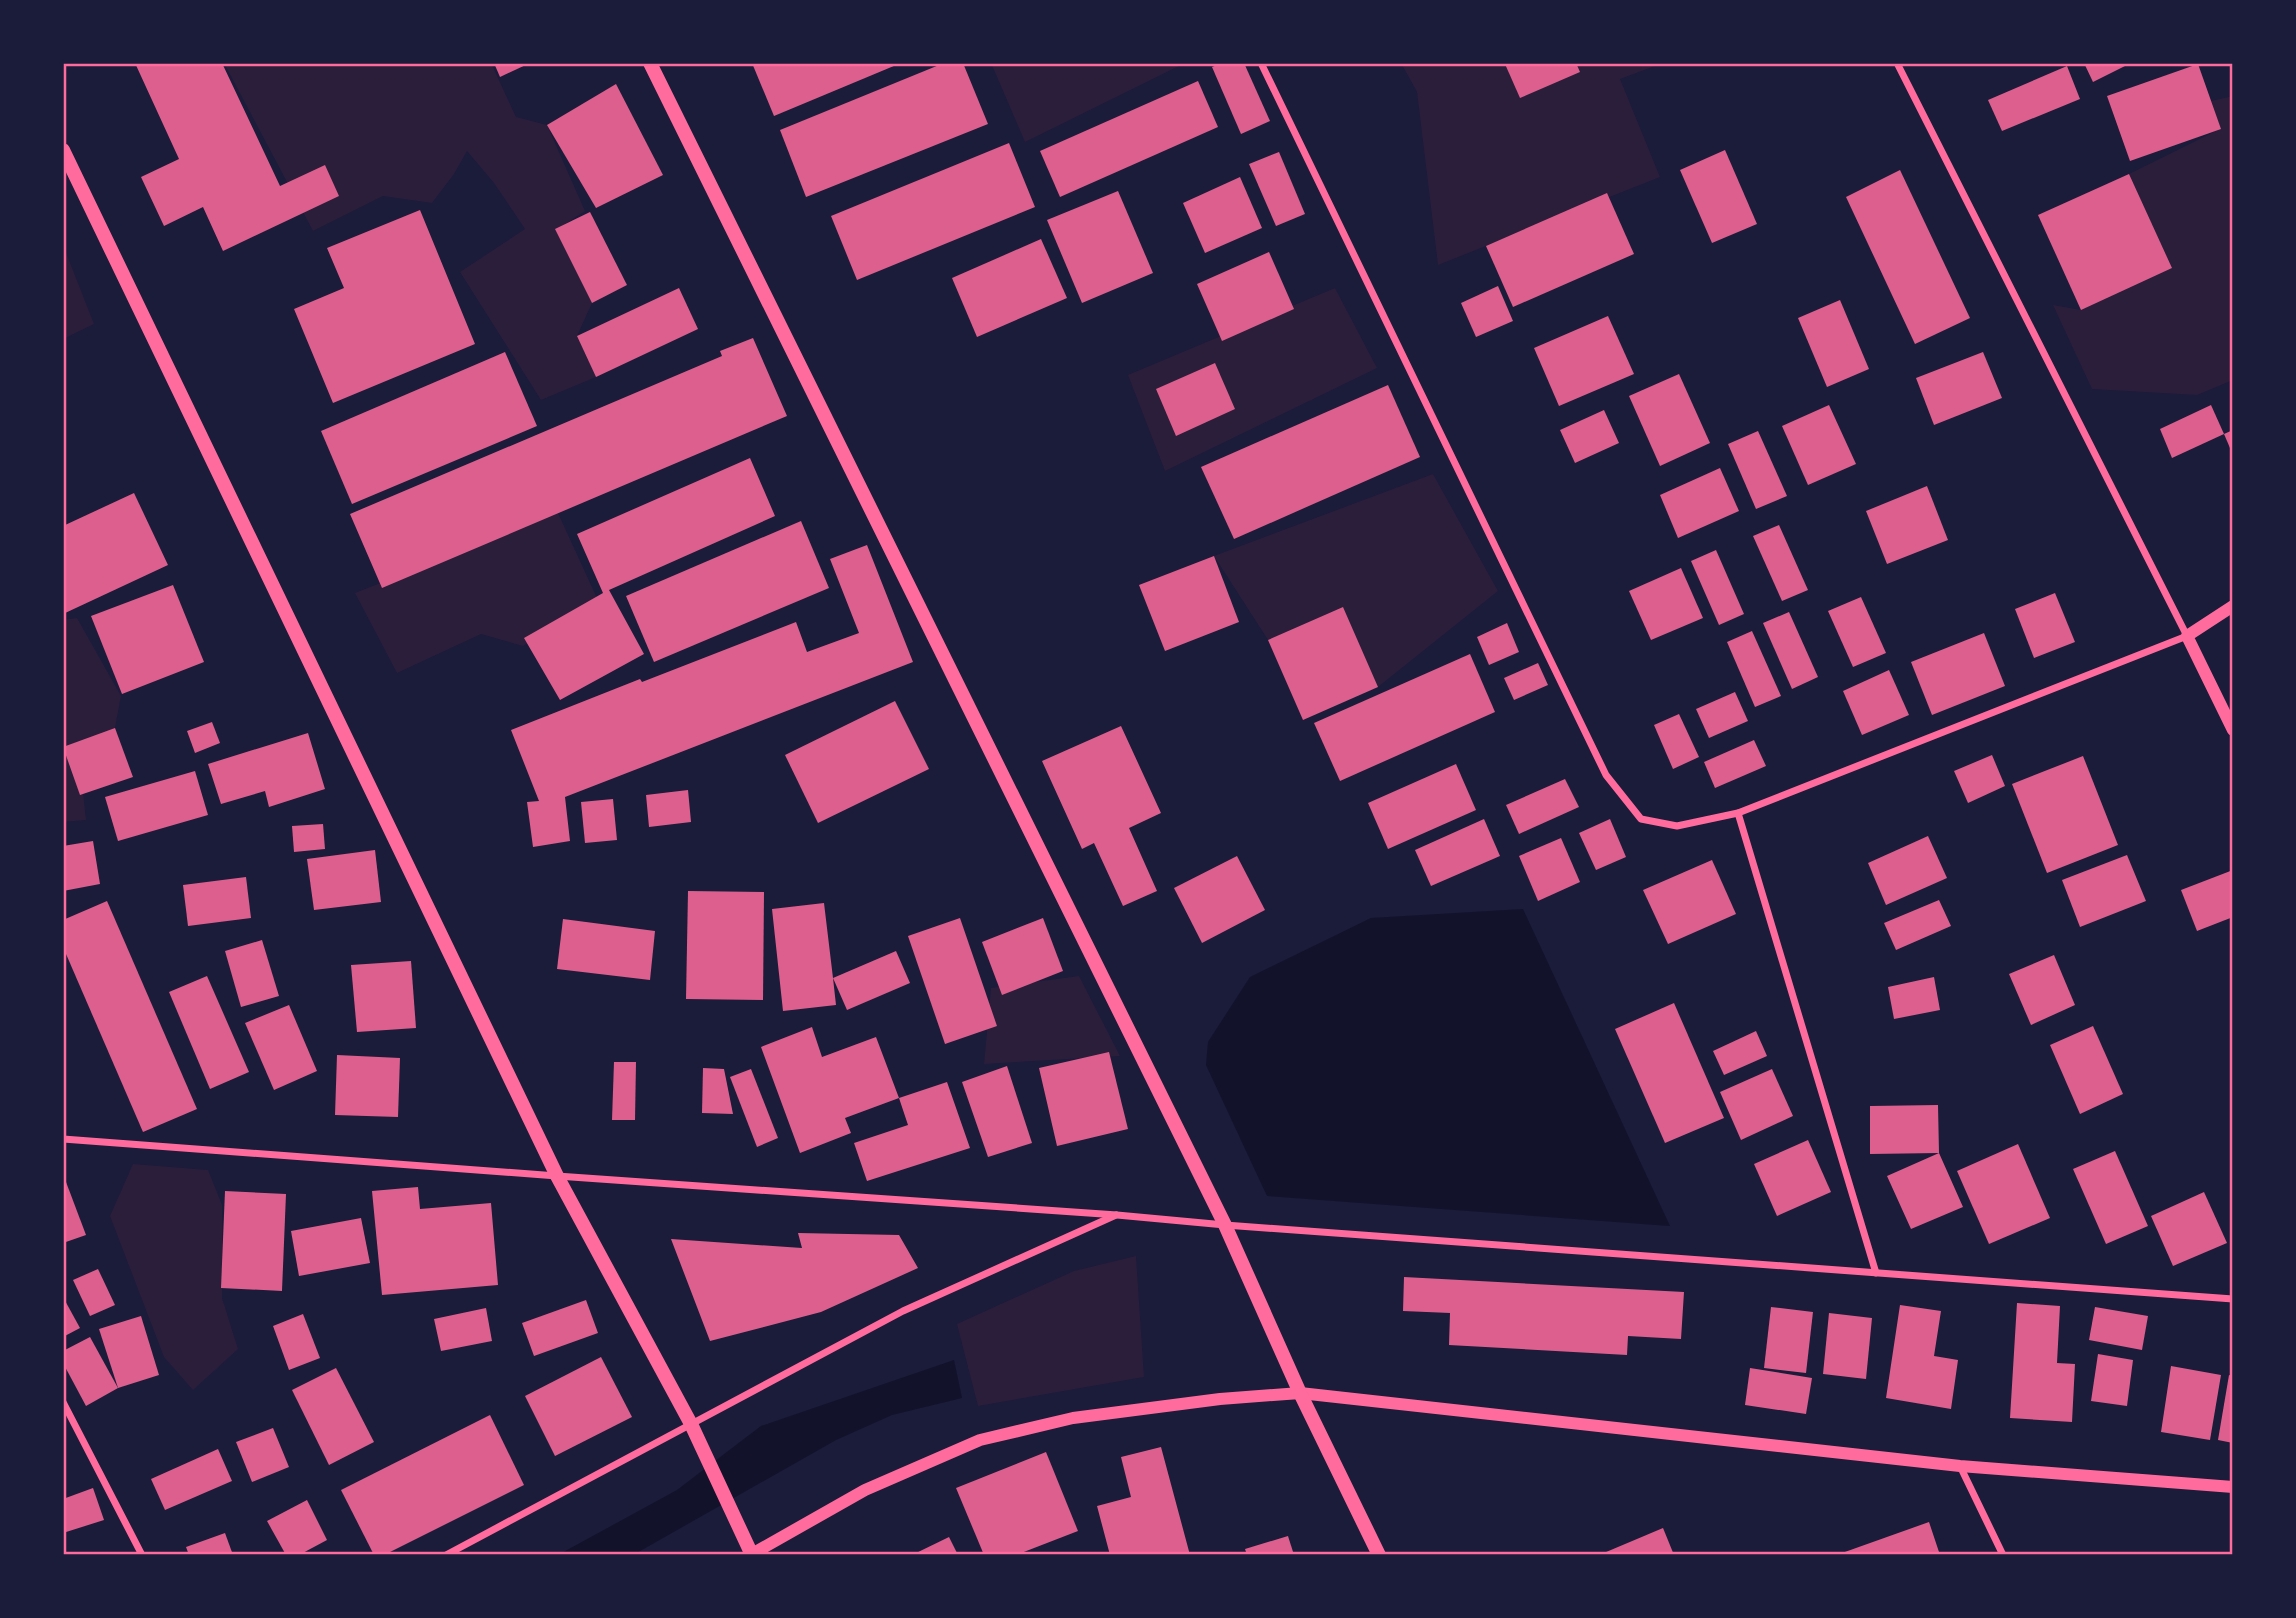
<svg xmlns="http://www.w3.org/2000/svg" width="2296" height="1618" viewBox="0 0 2296 1618" font-family="Signika,sans-serif">
<style>
.green{fill:#2a1e3b}
.water{fill:#12122b}
.building{fill:#dd5f8e}
.lines{fill:none;stroke-linecap:round;stroke-linejoin:round}
.minor{stroke:#ff6b9d;stroke-width:7}
.tertiary{stroke:#ff6b9d;stroke-width:12}
.secondary{stroke:#ff6b9d;stroke-width:14}
.neatline{fill:none;stroke:#ff6b9d;stroke-width:2.5}
</style>
<rect width="100%" height="100%" fill="#1b1b3a"/>
<g class="green">
<polygon points="224,63 491,63 516,117 547,125 585,211 556,230 592,303 577,336 596,377 541,400 460,272 525,229 494,183 467,151 454,174 432,203 383,196 313,231"/>
<polygon points="991,63 1185,63 1025,142"/>
<polygon points="1401,63 1663,63 1620,79 1660,177 1438,265 1417,92"/>
<polygon points="2233,96 2233,380 2197,395 2092,389 2053,305 2081,310 2172,268 2129,174 2220,129 2211,101"/>
<polygon points="63,245 94,324 63,339"/>
<polygon points="1335,288 1377,368 1165,471 1128,375"/>
<polygon points="1433,474 1498,591 1378,687 1343,607 1268,640 1214,556"/>
<polygon points="558,513 597,598 523,646 481,634 397,673 355,593"/>
<polygon points="77,618 121,696 115,728 66,755 83,792 86,820 63,822 63,620"/>
<polygon points="1079,976 1120,1056 984,1064 991,988"/>
<polygon points="133,1164 208,1170 222,1205 222,1298 238,1349 193,1390 164,1357 110,1216"/>
<polygon points="1136,1256 1144,1377 978,1406 957,1324 1074,1271"/>
</g>
<g class="water">
<polygon points="1523,909 1670,1226 1267,1196 1206,1065 1208,1042 1250,977 1371,918"/>
<polygon points="954,1360 962,1398 892,1415 836,1440 633,1555 558,1555 677,1490 761,1426"/>
</g>
<g class="building">
<polygon points="135,63 222,63 280,186 325,165 339,196 223,251 203,207 164,226 141,177 179,159"/>
<polygon points="494,63 530,63 500,77"/>
<polygon points="752,63 901,63 774,116"/>
<polygon points="944,63 963,63 988,124 806,197 780,130"/>
<polygon points="1222,63 1244,63 1270,121 1241,134 1212,67"/>
<polygon points="1507,63 1576,63 1580,72 1520,98 1505,64"/>
<polygon points="2084,63 2131,63 2093,82"/>
<polygon points="2198,64 2221,129 2130,161 2107,96"/>
<polygon points="2067,66 2080,99 2002,131 1988,100"/>
<polygon points="1198,81 1218,127 1060,197 1040,151"/>
<polygon points="616,84 663,175 596,208 547,125"/>
<polygon points="1009,143 1035,207 857,280 831,216"/>
<polygon points="1725,150 1757,224 1712,243 1680,170"/>
<polygon points="1279,152 1305,214 1276,226 1249,164"/>
<polygon points="1900,170 1970,318 1915,344 1846,197"/>
<polygon points="2129,174 2172,268 2081,310 2038,215"/>
<polygon points="1240,177 1262,228 1205,253 1183,203"/>
<polygon points="1118,191 1153,273 1082,303 1047,220"/>
<polygon points="1607,193 1634,254 1513,307 1486,246"/>
<polygon points="420,210 475,344 333,403 294,309 344,288 327,248"/>
<polygon points="590,212 627,285 592,303 555,229"/>
<polygon points="1041,239 1067,298 977,337 952,278"/>
<polygon points="1269,252 1294,309 1222,341 1197,284"/>
<polygon points="1498,286 1513,321 1476,337 1461,303"/>
<polygon points="679,288 698,329 596,377 577,336"/>
<polygon points="1840,300 1869,369 1827,387 1798,318"/>
<polygon points="1608,316 1634,374 1559,406 1534,348"/>
<polygon points="753,338 787,416 382,588 350,514 722,356 720,351"/>
<polygon points="505,352 537,426 352,504 321,431"/>
<polygon points="1983,352 2002,398 1934,425 1916,378"/>
<polygon points="1215,363 1235,409 1176,436 1156,389"/>
<polygon points="1679,374 1710,443 1660,466 1629,396"/>
<polygon points="1388,385 1420,457 1234,539 1201,467"/>
<polygon points="1829,405 1856,464 1808,485 1782,426"/>
<polygon points="2211,405 2224,434 2172,458 2160,429"/>
<polygon points="1604,410 1619,443 1575,463 1560,430"/>
<polygon points="2233,430 2233,455 2224,434"/>
<polygon points="1758,431 1787,496 1756,509 1728,444"/>
<polygon points="750,458 775,516 609,590 644,654 560,700 524,638 603,593 577,534"/>
<polygon points="1720,468 1739,511 1678,538 1660,495"/>
<polygon points="1927,486 1948,540 1887,564 1866,511"/>
<polygon points="134,493 168,565 63,614 63,526"/>
<polygon points="801,521 829,588 654,662 626,596"/>
<polygon points="1779,525 1808,590 1782,601 1753,536"/>
<polygon points="867,545 913,662 565,797 570,841 533,847 527,802 539,801 511,730 640,679 642,682 796,622 807,652 859,633 830,559"/>
<polygon points="1716,550 1744,614 1719,625 1691,561"/>
<polygon points="1214,556 1239,622 1165,651 1139,585"/>
<polygon points="1681,568 1703,618 1651,640 1629,591"/>
<polygon points="173,585 204,662 122,694 91,616"/>
<polygon points="2055,593 2075,642 2034,658 2015,609"/>
<polygon points="1861,597 1886,653 1853,667 1828,611"/>
<polygon points="1343,607 1378,687 1303,720 1268,640"/>
<polygon points="1789,612 1818,677 1792,689 1763,623"/>
<polygon points="1507,623 1519,652 1489,665 1477,637"/>
<polygon points="1752,631 1781,696 1755,707 1727,642"/>
<polygon points="1984,633 2005,686 1932,715 1911,662"/>
<polygon points="1470,654 1495,712 1340,781 1314,723"/>
<polygon points="1538,663 1548,685 1514,700 1504,678"/>
<polygon points="1889,670 1909,715 1862,735 1843,691"/>
<polygon points="1735,692 1748,721 1709,738 1696,709"/>
<polygon points="895,701 929,769 818,823 785,755"/>
<polygon points="1679,714 1699,757 1673,769 1654,725"/>
<polygon points="212,722 220,743 195,753 187,731"/>
<polygon points="1121,726 1161,813 1129,828 1157,891 1123,906 1094,843 1082,849 1042,761"/>
<polygon points="115,728 133,777 80,795 63,747"/>
<polygon points="308,733 325,789 269,807 265,791 221,804 208,764"/>
<polygon points="1754,740 1766,766 1715,788 1704,762"/>
<polygon points="1992,755 2005,786 1968,803 1954,771"/>
<polygon points="2083,756 2118,845 2047,873 2012,784"/>
<polygon points="1456,764 1476,810 1388,849 1368,803"/>
<polygon points="195,771 208,815 118,841 105,797"/>
<polygon points="1565,779 1579,807 1519,834 1506,805"/>
<polygon points="688,790 691,822 649,827 646,795"/>
<polygon points="613,799 617,840 585,843 581,802"/>
<polygon points="1484,819 1500,856 1431,886 1415,850"/>
<polygon points="1610,819 1626,857 1596,870 1579,833"/>
<polygon points="323,824 325,849 294,852 292,826"/>
<polygon points="1928,836 1947,878 1886,905 1868,863"/>
<polygon points="1561,838 1580,882 1538,901 1519,856"/>
<polygon points="93,841 100,884 63,891 63,846"/>
<polygon points="375,850 381,902 314,910 307,859"/>
<polygon points="2127,855 2146,901 2080,927 2062,880"/>
<polygon points="1237,856 1265,910 1202,943 1174,888"/>
<polygon points="1712,860 1736,914 1668,944 1643,890"/>
<polygon points="2233,870 2233,917 2197,931 2181,890"/>
<polygon points="246,877 251,918 188,926 183,885"/>
<polygon points="688,891 764,892 763,1000 686,999"/>
<polygon points="1939,900 1951,926 1896,950 1884,923"/>
<polygon points="107,901 197,1109 143,1132 63,947 63,920"/>
<polygon points="824,903 833,978 896,951 910,983 847,1010 833,978 836,1005 783,1011 772,909"/>
<polygon points="960,918 997,1026 945,1044 908,936"/>
<polygon points="1043,918 1063,971 1002,995 982,942"/>
<polygon points="563,919 655,931 650,980 557,969"/>
<polygon points="262,940 279,996 241,1007 225,951"/>
<polygon points="2054,955 2075,1005 2031,1025 2009,974"/>
<polygon points="411,961 416,1028 357,1032 351,965"/>
<polygon points="207,976 249,1072 210,1089 169,992"/>
<polygon points="1934,977 1940,1010 1894,1019 1888,987"/>
<polygon points="1674,1003 1724,1118 1665,1143 1615,1029"/>
<polygon points="289,1005 317,1071 274,1090 245,1023"/>
<polygon points="2093,1026 2123,1094 2080,1114 2050,1045"/>
<polygon points="812,1027 822,1057 876,1037 899,1098 845,1118 851,1133 800,1153 761,1047"/>
<polygon points="1756,1031 1767,1056 1724,1075 1713,1051"/>
<polygon points="1109,1052 1128,1129 1057,1146 1039,1068"/>
<polygon points="337,1055 400,1058 398,1117 335,1115"/>
<polygon points="614,1062 636,1062 635,1120 612,1120"/>
<polygon points="1007,1066 1032,1143 988,1157 962,1082"/>
<polygon points="703,1068 724,1069 733,1114 702,1113"/>
<polygon points="751,1069 778,1138 757,1147 730,1077"/>
<polygon points="1772,1069 1793,1116 1741,1140 1720,1092"/>
<polygon points="947,1082 970,1148 867,1181 854,1143 908,1125 899,1098"/>
<polygon points="1938,1105 1939,1153 1963,1207 1911,1229 1887,1176 1939,1153 1870,1154 1870,1106"/>
<polygon points="1808,1140 1831,1192 1777,1216 1754,1164"/>
<polygon points="2018,1144 2050,1218 1989,1244 1957,1171"/>
<polygon points="2115,1151 2148,1226 2106,1244 2073,1169"/>
<polygon points="63,1174 86,1235 63,1243"/>
<polygon points="418,1187 420,1209 491,1203 498,1285 382,1295 372,1191"/>
<polygon points="225,1191 286,1194 282,1291 221,1288"/>
<polygon points="2204,1192 2227,1243 2173,1266 2151,1216"/>
<polygon points="361,1218 370,1263 299,1276 291,1231"/>
<polygon points="798,1233 899,1235 918,1268 821,1312 710,1341 671,1239 802,1248"/>
<polygon points="98,1269 115,1305 90,1316 73,1280"/>
<polygon points="1404,1277 1684,1292 1681,1339 1628,1336 1627,1355 1449,1345 1450,1313 1403,1311"/>
<polygon points="63,1297 80,1328 63,1337"/>
<polygon points="586,1300 598,1333 534,1356 522,1323"/>
<polygon points="2017,1303 2060,1306 2057,1363 2075,1364 2072,1422 2010,1418"/>
<polygon points="1900,1305 1941,1311 1934,1356 1958,1360 1951,1409 1886,1398"/>
<polygon points="1771,1307 1813,1312 1806,1373 1764,1368"/>
<polygon points="2095,1307 2148,1316 2142,1350 2089,1340"/>
<polygon points="486,1308 492,1341 441,1351 434,1319"/>
<polygon points="1829,1313 1872,1318 1866,1379 1823,1374"/>
<polygon points="303,1314 320,1358 289,1370 273,1326"/>
<polygon points="141,1316 159,1375 118,1388 99,1329"/>
<polygon points="90,1337 118,1388 86,1406 63,1363 63,1351"/>
<polygon points="2098,1354 2133,1360 2127,1406 2091,1401"/>
<polygon points="601,1357 632,1417 555,1456 525,1396"/>
<polygon points="2171,1366 2221,1375 2210,1440 2161,1432"/>
<polygon points="336,1368 374,1442 329,1465 292,1390"/>
<polygon points="1750,1368 1812,1378 1806,1414 1745,1405"/>
<polygon points="2229,1375 2233,1376 2233,1443 2218,1440"/>
<polygon points="490,1415 524,1485 384,1555 374,1555 341,1490"/>
<polygon points="273,1428 289,1467 252,1482 236,1442"/>
<polygon points="1161,1447 1190,1555 1110,1555 1097,1506 1131,1497 1121,1457"/>
<polygon points="218,1449 232,1481 165,1510 151,1479"/>
<polygon points="1046,1452 1078,1531 1016,1555 984,1555 956,1488"/>
<polygon points="93,1488 104,1520 63,1533 63,1499"/>
<polygon points="307,1500 327,1540 299,1555 286,1555 267,1521"/>
<polygon points="1929,1522 1940,1555 1843,1555 1842,1553"/>
<polygon points="1663,1528 1674,1555 1599,1555"/>
<polygon points="225,1533 233,1555 189,1555 186,1547"/>
<polygon points="1288,1536 1294,1555 1247,1555 1245,1549"/>
<polygon points="949,1537 958,1555 912,1555"/>
</g>
<g class="lines">
<g class="minor">
<polyline points="1261,63 1606,775 1641,819 1677,826 1738,813 2187,636 1897,63"/>
<polyline points="1738,813 1876,1273"/>
<polyline points="63,1139 557,1176 1117,1215 1225,1225 2233,1299"/>
<polyline points="63,1402 142,1555"/>
<polyline points="1960,1466 2003,1555"/>
<polyline points="446,1555 903,1311 1116,1215"/>
</g>
<g class="tertiary">
<polyline points="2233,606 2187,636 2233,730"/>
<polyline points="752,1554 865,1490 980,1440 1073,1418 1220,1399 1300,1393 1960,1466 2233,1487"/>
</g>
<g class="secondary">
<polyline points="650,63 1225,1225 1300,1393 1379,1555"/>
<polyline points="63,150 557,1176 691,1424 752,1555"/>
</g>
</g>
<rect width="2296" height="1618" fill="none" stroke="#1b1b3a" stroke-width="130"/>
<rect x="65" y="65" width="2166" height="1488" class="neatline"/>
</svg>
